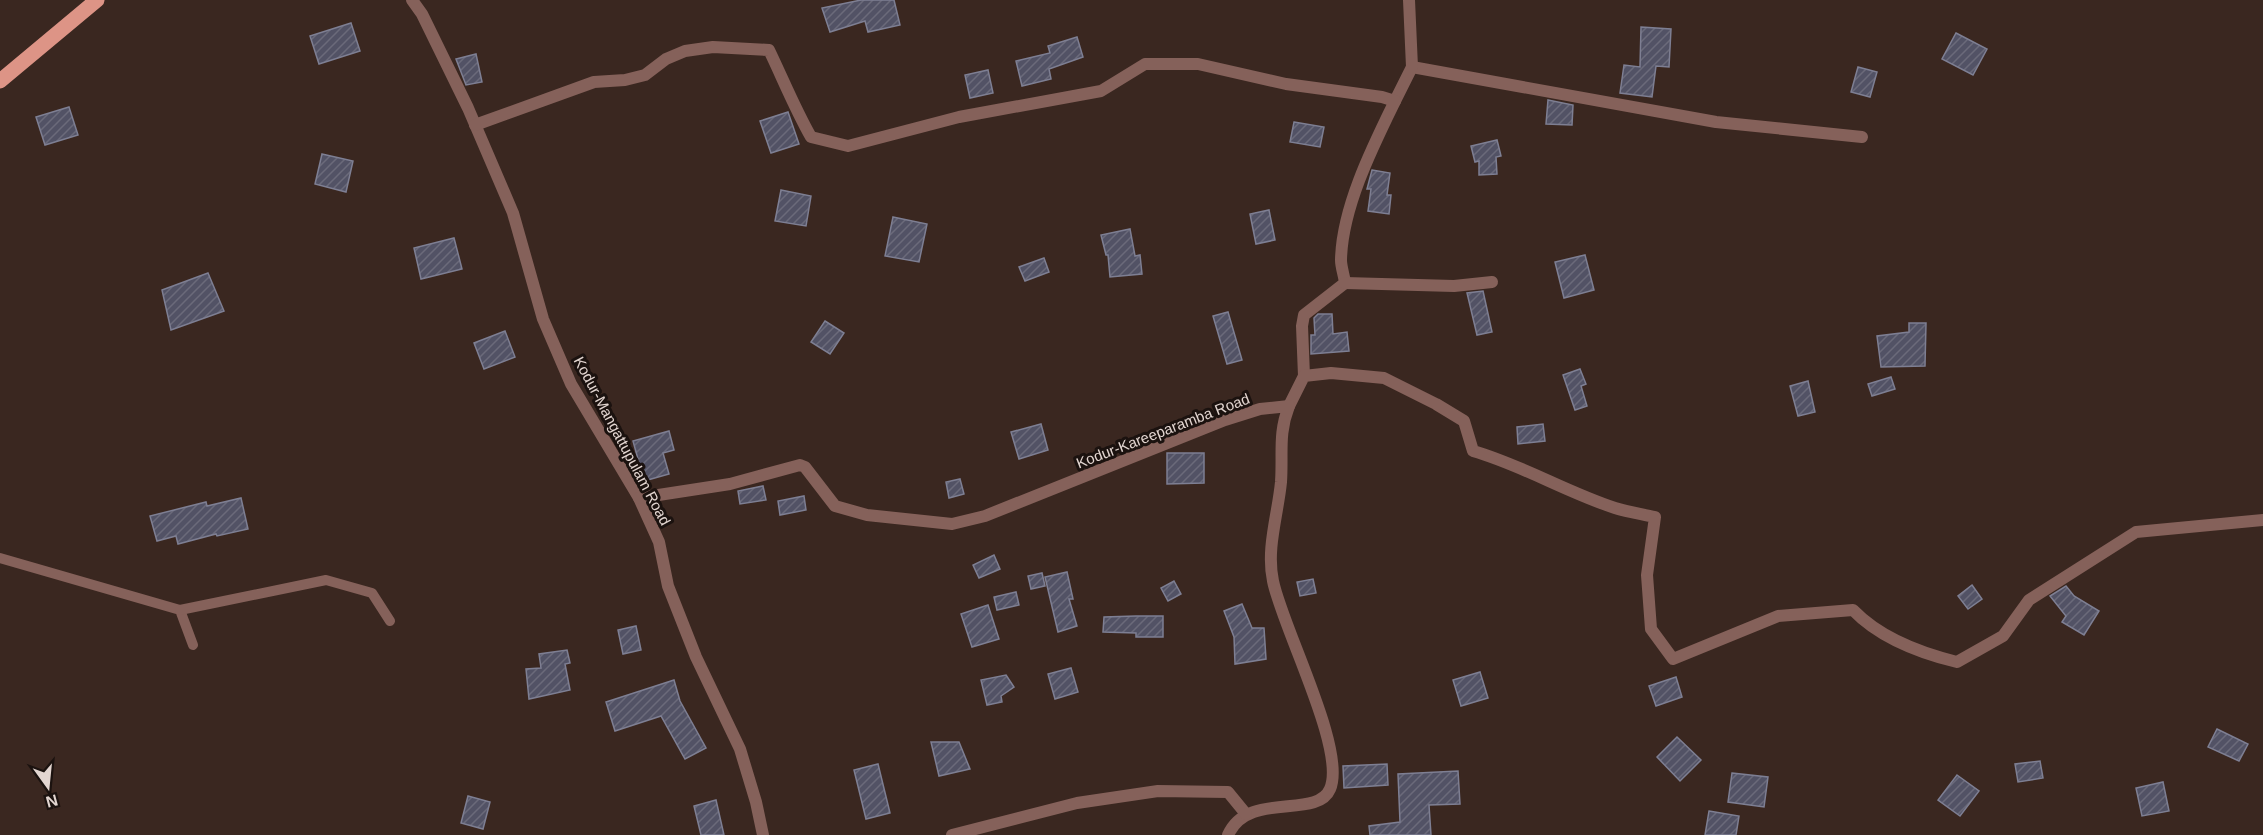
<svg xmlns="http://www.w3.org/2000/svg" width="2263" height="835" viewBox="0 0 2263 835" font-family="Arial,sans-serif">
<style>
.building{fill:url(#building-hatch);stroke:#7e7f93;stroke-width:1.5}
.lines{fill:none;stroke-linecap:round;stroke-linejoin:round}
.service{stroke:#85615a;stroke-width:10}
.minor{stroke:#85615a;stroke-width:12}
.primary{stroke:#dd9486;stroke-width:15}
.labels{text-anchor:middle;stroke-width:6;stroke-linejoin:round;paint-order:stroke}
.street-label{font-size:15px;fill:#e3d6d1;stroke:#1b120f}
</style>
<defs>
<pattern id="building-hatch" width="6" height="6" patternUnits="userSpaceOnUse" patternTransform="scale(1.5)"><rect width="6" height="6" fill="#525265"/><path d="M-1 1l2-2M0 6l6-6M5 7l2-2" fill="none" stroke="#6b6a7a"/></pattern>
</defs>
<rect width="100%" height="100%" fill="#3a2720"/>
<g class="building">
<polygon points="861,0 894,0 900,25 868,32 865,21 830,32 822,8"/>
<polygon points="351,23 360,51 319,64 310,36"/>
<polygon points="1641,27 1671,29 1669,67 1656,66 1652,97 1620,93 1624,65 1640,67"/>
<polygon points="1956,33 1987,49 1973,75 1942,59"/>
<polygon points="1077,37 1083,57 1049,69 1051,79 1022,86 1016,61 1050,53 1048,46"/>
<polygon points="476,54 482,82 466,85 456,59"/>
<polygon points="1858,67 1877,72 1870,97 1851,92"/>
<polygon points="988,70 993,93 970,98 965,75"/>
<polygon points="1548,100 1573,105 1572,125 1546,124"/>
<polygon points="69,107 78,135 45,145 36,117"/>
<polygon points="788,112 799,144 771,153 760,121"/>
<polygon points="1294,122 1324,127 1320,147 1290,142"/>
<polygon points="1497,140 1501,156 1496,157 1497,174 1479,175 1479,161 1475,162 1471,146"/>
<polygon points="322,154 353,161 346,192 315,184"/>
<polygon points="1372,170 1390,173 1387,195 1391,195 1389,214 1368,211 1371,189 1367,189"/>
<polygon points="781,190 811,196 806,226 775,221"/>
<polygon points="1269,210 1275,240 1256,244 1250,214"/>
<polygon points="893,217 927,224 919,262 885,256"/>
<polygon points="1130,229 1135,256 1140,255 1142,274 1110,277 1108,255 1106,255 1101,235"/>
<polygon points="454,238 462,269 421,279 414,248"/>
<polygon points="1585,255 1594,290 1564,298 1555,262"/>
<polygon points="1044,258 1049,272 1025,281 1019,267"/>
<polygon points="208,273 224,311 171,330 162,290"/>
<polygon points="1483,291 1492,332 1477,335 1467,293"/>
<polygon points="1228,312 1242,360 1227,364 1213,316"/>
<polygon points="1318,314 1332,314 1333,334 1347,332 1349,351 1311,354 1311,335 1315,335 1314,318"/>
<polygon points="825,321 844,333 830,354 811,342"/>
<polygon points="1909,323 1926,323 1925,366 1881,367 1877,336 1909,332"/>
<polygon points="505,331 515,357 484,369 474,343"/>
<polygon points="1580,369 1586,384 1581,386 1587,406 1575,410 1563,375"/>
<polygon points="1891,377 1895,389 1872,396 1868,384"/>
<polygon points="1808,381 1815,412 1798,416 1790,386"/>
<polygon points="1041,424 1048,450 1019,459 1011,432"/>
<polygon points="1543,424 1545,441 1518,444 1517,427"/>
<polygon points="669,431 674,450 663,453 669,474 644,481 633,441"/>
<polygon points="1167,453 1204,453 1204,483 1167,484"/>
<polygon points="960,479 964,494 949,498 946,482"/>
<polygon points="763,486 766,500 740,504 738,491"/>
<polygon points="804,496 806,510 780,515 778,501"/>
<polygon points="241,498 248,529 217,536 216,534 178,544 176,536 157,541 150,516 206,502 207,506"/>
<polygon points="994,555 1000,569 979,578 973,565"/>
<polygon points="1067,572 1073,599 1069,599 1077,626 1058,632 1045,577"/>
<polygon points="1042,573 1045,586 1031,589 1028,576"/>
<polygon points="1313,579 1316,593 1300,596 1297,582"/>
<polygon points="1174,581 1181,594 1168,601 1161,588"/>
<polygon points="1972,585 1982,599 1968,609 1958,596"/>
<polygon points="2066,586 2074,596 2099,611 2084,635 2062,622 2066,616 2050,596"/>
<polygon points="1016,592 1019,605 997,610 994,597"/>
<polygon points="1242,604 1252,628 1264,628 1266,659 1235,664 1234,637 1224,611"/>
<polygon points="988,605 999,639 972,647 961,614"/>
<polygon points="1136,616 1163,616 1163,637 1136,637 1136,633 1103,632 1104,617"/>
<polygon points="636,626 641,650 623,654 618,630"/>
<polygon points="567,650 570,663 565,664 570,690 529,699 526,669 541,668 539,654"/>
<polygon points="1071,668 1078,692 1055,699 1048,674"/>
<polygon points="1480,672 1488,698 1461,706 1453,680"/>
<polygon points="1006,675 1014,687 1001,696 1002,702 987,705 981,680"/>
<polygon points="1676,677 1682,697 1656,706 1649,686"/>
<polygon points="674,680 680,701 706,748 685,759 661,716 615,731 606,702"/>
<polygon points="2217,729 2248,744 2239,761 2208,747"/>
<polygon points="1677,737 1701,760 1680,781 1657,757"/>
<polygon points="931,742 959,742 970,769 939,776"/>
<polygon points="2040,761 2043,778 2018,782 2015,764"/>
<polygon points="878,764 890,813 866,819 854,770"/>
<polygon points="1387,764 1388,785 1344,788 1343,766"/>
<polygon points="1458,771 1460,804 1429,805 1431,835 1370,835 1369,826 1400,822 1398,774"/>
<polygon points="1732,773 1768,777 1764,807 1728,802"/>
<polygon points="1957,775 1979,791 1960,816 1938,800"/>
<polygon points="2163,782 2169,811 2142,816 2136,788"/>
<polygon points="468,796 490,802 483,829 461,823"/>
<polygon points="716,800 724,835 701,835 694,806"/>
<polygon points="1709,811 1739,816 1736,835 1705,835"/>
</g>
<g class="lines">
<g class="service">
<polyline points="0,558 180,610 193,645"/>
<polyline points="180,610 326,580 372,593 390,621"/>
</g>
<g class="minor">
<polyline points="412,0 422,14 468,108 513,213 543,319 571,384 639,498 659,542 668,586 696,657 740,749 756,802 763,835"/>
<polyline points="1412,67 1716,122 1862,137"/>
<polyline points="1395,101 1412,67 1409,0"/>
<path d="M475,125l119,-43 31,-2 20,-5 21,-16 19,-8 28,-4 56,3c14,29 26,59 42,87l37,9 111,-29 142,-26 44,-27h53l88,20 96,13 13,4c-23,47 -53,107 -54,159 0,7 3,15 4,23l-41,32 -2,11 2,50"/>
<polyline points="1345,283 1454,286 1492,282"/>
<path d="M1289,406l15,-30 27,-3 53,5 52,26 28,17 9,30c49,14 93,41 142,57 13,4 27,6 40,9l-8,58 4,54 22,30 105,-43 75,-6c27,28 67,43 104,52l46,-26 26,-36 107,-68 127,-12"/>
<path d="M639,498l91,-14 70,-19 5,2 30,39 32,9 85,9 33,-8 240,-96 35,-11 29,-3c-11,28 -6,47 -8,76 -3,32 -15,67 -8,99 9,46 74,169 57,208 -13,31 -82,1 -102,46"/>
<polyline points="952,835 1077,803 1158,791 1228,792 1246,814"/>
</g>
<polyline class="primary" points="0,81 97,0"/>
</g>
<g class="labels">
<g class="street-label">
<text transform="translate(1163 431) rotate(-21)" y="5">Kodur-Kareeparamba Road</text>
<text transform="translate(622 441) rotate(62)" y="5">Kodur-Mangattupulam Road</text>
</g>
</g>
<g transform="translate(48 787) rotate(165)" stroke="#1b120f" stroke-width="4.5" paint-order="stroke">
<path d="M0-4.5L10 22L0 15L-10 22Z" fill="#e3d6d1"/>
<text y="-9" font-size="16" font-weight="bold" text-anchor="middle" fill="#e3d6d1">N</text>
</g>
</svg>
